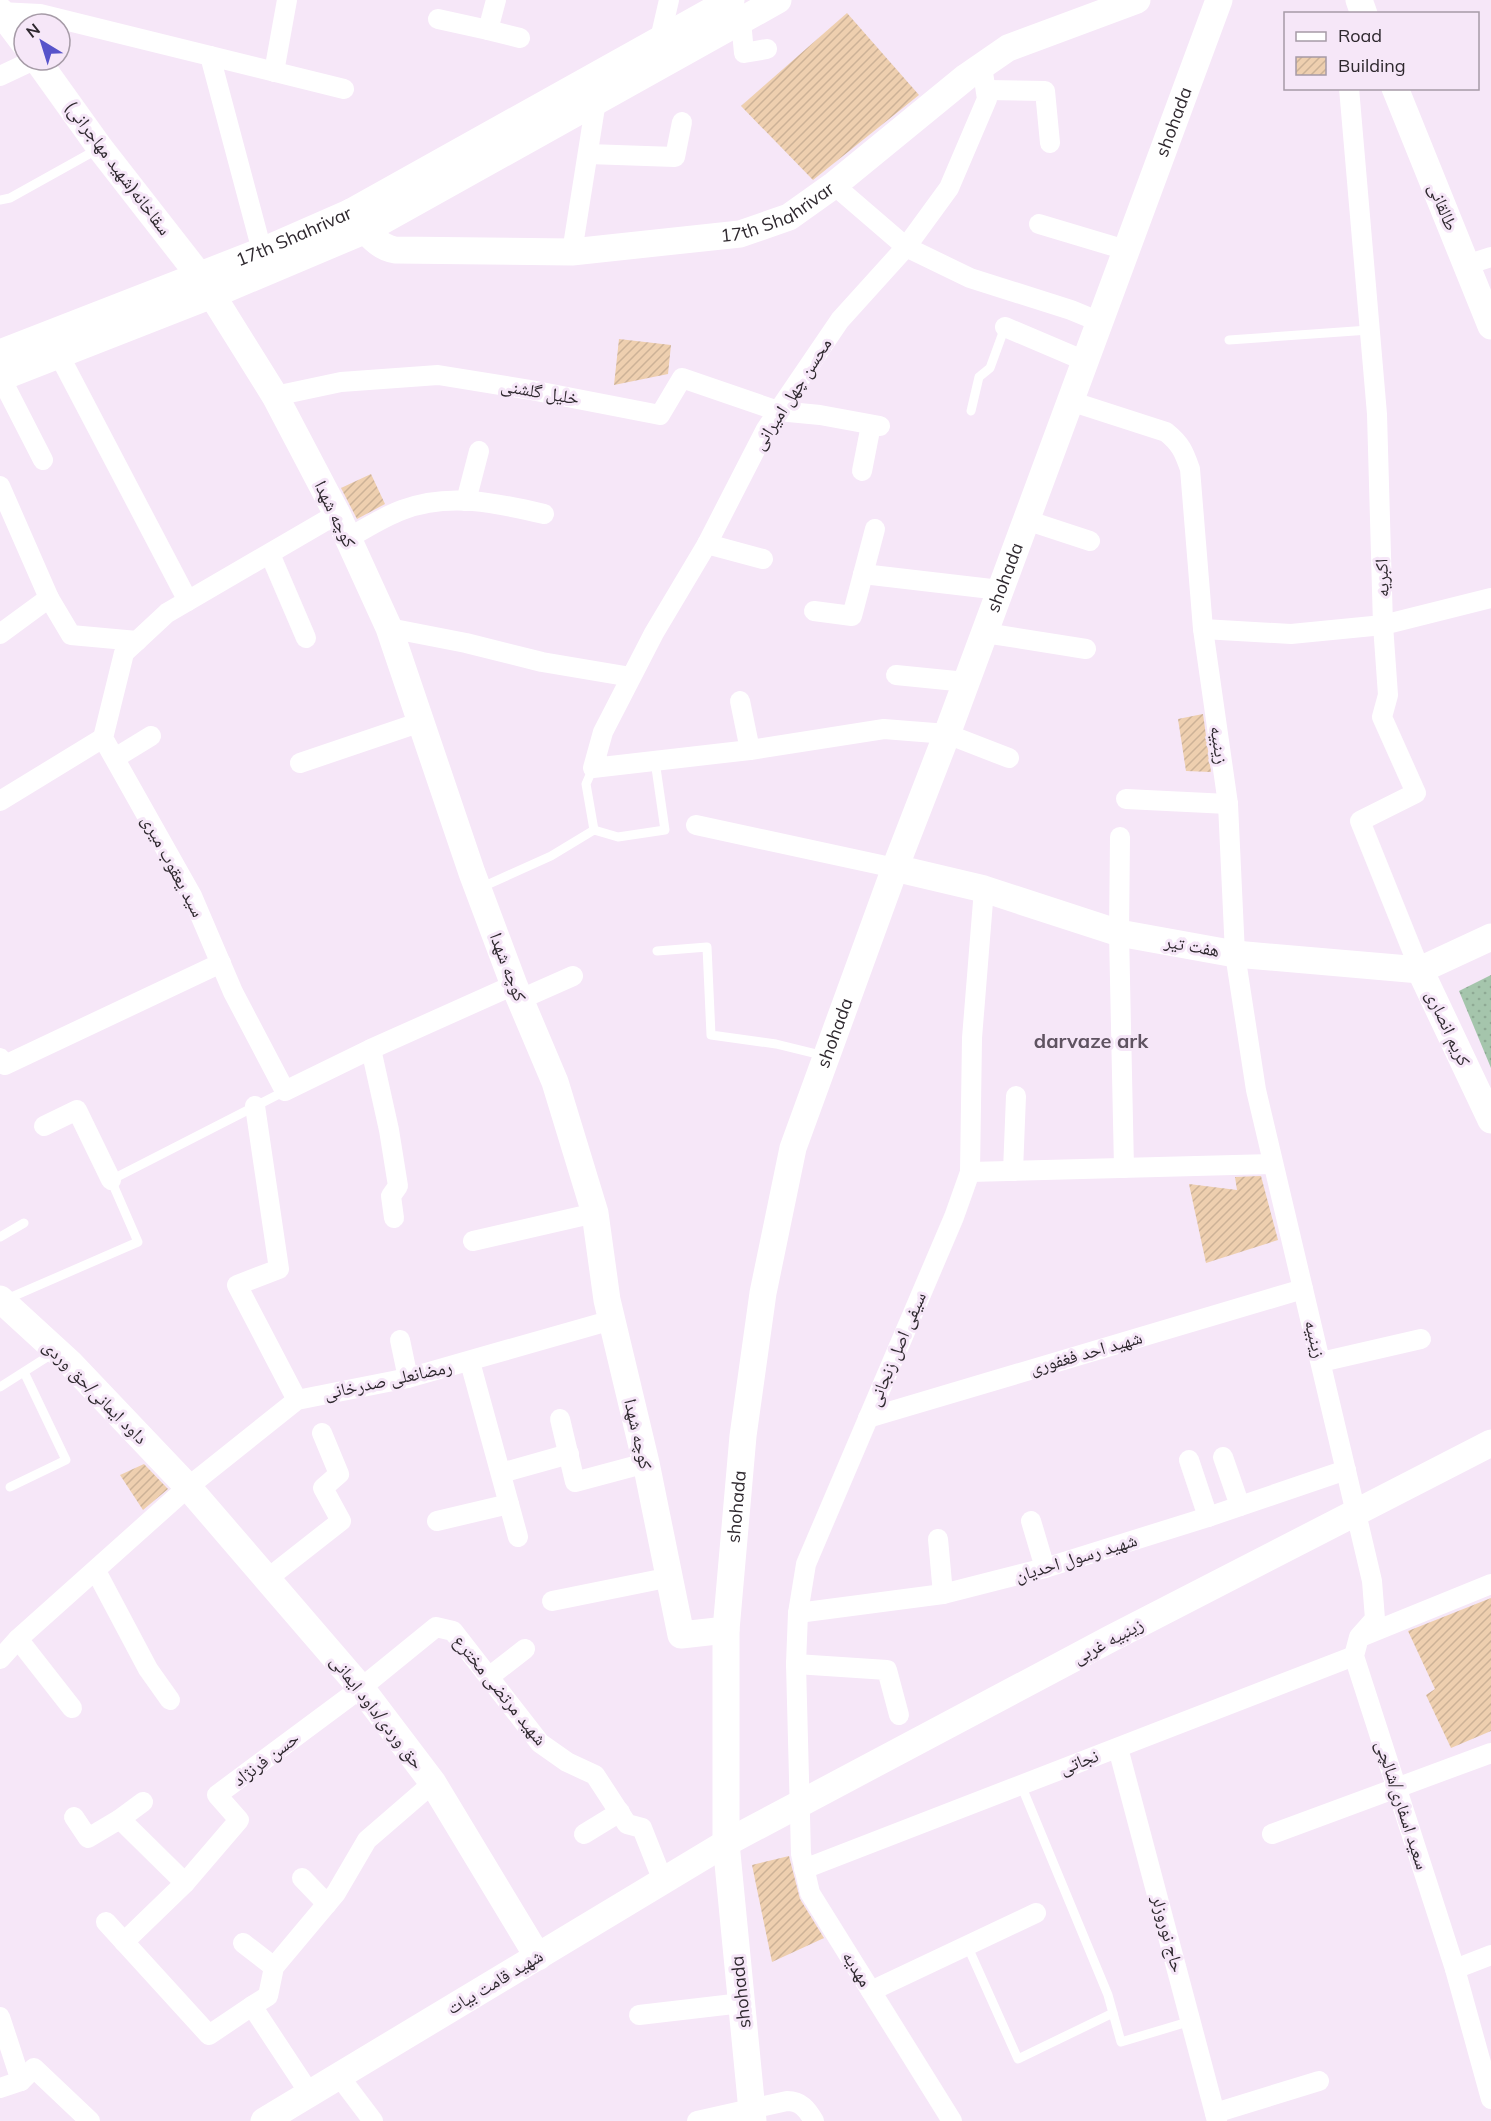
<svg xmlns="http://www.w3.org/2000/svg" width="1491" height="2121" viewBox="0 0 1491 2121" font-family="Mulish,'Noto Naskh Arabic',sans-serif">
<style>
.park{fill:url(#park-dots)}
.building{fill:url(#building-hatch)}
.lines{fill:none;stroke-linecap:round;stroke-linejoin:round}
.lane{stroke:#fff;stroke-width:9}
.street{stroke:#fff;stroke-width:20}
.secondary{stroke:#fff;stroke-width:27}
.labels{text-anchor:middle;stroke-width:6;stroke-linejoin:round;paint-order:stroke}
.street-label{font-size:18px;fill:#2e282e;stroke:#f6e7f8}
.neighbourhood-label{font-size:20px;font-weight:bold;fill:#5f5361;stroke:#f6e7f8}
</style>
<defs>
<pattern id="park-dots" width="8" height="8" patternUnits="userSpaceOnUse" patternTransform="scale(1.5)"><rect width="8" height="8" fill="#a5c5ac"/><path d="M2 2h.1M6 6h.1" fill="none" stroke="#8ea994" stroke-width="1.8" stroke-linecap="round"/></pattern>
<pattern id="building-hatch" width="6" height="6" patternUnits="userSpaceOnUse" patternTransform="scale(1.5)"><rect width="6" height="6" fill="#eecfaf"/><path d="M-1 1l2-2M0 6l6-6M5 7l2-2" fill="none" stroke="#ccb297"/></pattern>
</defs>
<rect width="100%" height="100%" fill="#f6e7f8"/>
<polygon class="park" points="1491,975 1491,1068 1459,991"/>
<g class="building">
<polygon points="847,13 919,95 813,180 741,106"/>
<polygon points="619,339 671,345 668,374 614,385"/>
<polygon points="371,474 385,504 357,519 341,488"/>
<polygon points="1203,714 1211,772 1186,771 1178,719"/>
<polygon points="1261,1176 1278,1240 1206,1263 1189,1184 1237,1190 1235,1177"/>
<polygon points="144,1464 168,1489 143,1510 120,1475"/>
<polygon points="1491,1598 1491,1731 1451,1748 1426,1695 1435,1689 1408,1631"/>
<polygon points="789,1856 800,1899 824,1938 772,1962 752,1865"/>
</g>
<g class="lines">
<g class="lane">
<polyline points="0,200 10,198 98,149"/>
<polyline points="1229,340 1369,330"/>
<polyline points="971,411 979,377 990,368 1005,327"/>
<polyline points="594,830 618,837 665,830 655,761"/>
<polyline points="480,888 551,856 594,830 586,784 593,768"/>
<polyline points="657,951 707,947 711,1035 776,1044 825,1056"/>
<polyline points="0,1237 24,1223"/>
<polyline points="7,1299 138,1242 111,1180 285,1091"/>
<polyline points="0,1387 55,1352"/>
<polyline points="10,1487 66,1460 24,1372"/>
<polyline points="1021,1785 1108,1995 1121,2042 1191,2021"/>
<polyline points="967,1945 1018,2059 1113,2013"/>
</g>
<g class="street">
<polyline points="0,12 40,14 344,89"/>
<polyline points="438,19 488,30 496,0"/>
<polyline points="741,21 744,53 767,49"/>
<polyline points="488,30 520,38"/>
<polyline points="660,39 669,0"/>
<polyline points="210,56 262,251"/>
<polyline points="982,66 987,99 949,188 906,247 840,320 766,429 707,544 654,633 603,732 593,768 750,750 884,729 947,734 1009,758"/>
<polyline points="274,72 287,0"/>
<polyline points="0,76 34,60"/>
<polyline points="1349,88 1377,414 1383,625 1388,695 1382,717 1416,793 1360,821 1420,970"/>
<polyline points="986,90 1045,91 1050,143"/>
<polyline points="588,154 675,157 682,122"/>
<polyline points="834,185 906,247 970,278 1071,310 1100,322"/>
<polyline points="1039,224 1126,250"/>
<polyline points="572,252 596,101"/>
<polyline points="1466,265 1491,257"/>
<polyline points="1005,327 1085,361"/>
<polyline points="59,355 188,601"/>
<polyline points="1,378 43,460"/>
<polyline points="275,396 341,382 438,375 531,390 660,415 682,378 778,411 820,415 880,426"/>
<path d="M1070,401l96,31c15,12 18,20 24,37l13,160 25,175 7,150 21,136 116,491 3,38 -16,18 -5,19 101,313 36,130"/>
<polyline points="862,471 871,425"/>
<polyline points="0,486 49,598 71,635 137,641"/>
<polyline points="466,501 479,451"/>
<polyline points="337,514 167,613 124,653 103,738 192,896 233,992 285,1091 371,1049 514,985"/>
<polyline points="1026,520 1090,541"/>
<path d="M348,538c17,-9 35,-21 54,-28 47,-18 95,-7 142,4"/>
<polyline points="707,544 763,559"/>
<polyline points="270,554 306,638"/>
<polyline points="863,574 1000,590"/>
<polyline points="814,611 852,616 875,529"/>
<polyline points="389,628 466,643 542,662 631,677"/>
<polyline points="1203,629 1291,634 1383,625 1491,598"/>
<polyline points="985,633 1086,649"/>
<polyline points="0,634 49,598"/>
<polyline points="896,675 966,682"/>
<polyline points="740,701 750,750"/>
<polyline points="115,758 151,736"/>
<polyline points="300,763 421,722"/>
<polyline points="1126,799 1228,804"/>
<polyline points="0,801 103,738"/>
<polyline points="696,825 895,868"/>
<polyline points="1120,837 1119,933 1124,1168"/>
<polyline points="521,999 573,976"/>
<polyline points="371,1049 389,1130 398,1186 391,1196 394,1218"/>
<polyline points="0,1058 5,1065 221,963"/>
<polyline points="255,1106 279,1269 237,1285 297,1400"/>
<polyline points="44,1126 77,1110 111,1180"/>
<polyline points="1013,1171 1016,1096"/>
<polyline points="970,1172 1272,1164"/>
<polyline points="473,1241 595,1213"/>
<polyline points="400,1340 408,1378"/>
<polyline points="470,1362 518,1537"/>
<polyline points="1321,1362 1421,1339"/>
<polyline points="868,1418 1303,1289"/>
<polyline points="560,1419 575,1482 646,1463"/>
<polyline points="1223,1457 1240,1506"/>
<polyline points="1189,1460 1208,1517"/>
<polyline points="501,1473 569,1454"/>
<polyline points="437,1521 509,1504"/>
<polyline points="1031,1521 1045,1568"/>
<polyline points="938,1539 943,1594"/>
<polyline points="96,1571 148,1669 170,1700"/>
<polyline points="267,1579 341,1521 323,1488 339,1474 322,1433"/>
<polyline points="552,1601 671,1577"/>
<polyline points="798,1613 943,1594 1045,1568 1208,1517 1346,1470"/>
<polyline points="1363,1636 1491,1584"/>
<polyline points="18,1639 72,1708"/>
<polyline points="0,1659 18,1639 188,1487 297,1400 408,1378 612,1320"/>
<polyline points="796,1664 887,1670 899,1715"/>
<polyline points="489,1677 525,1649"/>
<polyline points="1118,1748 1217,2121"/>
<polyline points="74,1817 88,1838 120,1819 143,1802"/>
<polyline points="120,1819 185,1883"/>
<polyline points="584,1834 620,1812"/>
<polyline points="1272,1834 1491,1753"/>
<polyline points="804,1869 1354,1656"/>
<polyline points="302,1878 327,1904"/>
<polyline points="106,1922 209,2035 252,2006 310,2094"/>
<polyline points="124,1942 185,1883 239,1820 217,1795 361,1688 436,1627 453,1631 540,1743 567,1762 595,1775 627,1824 642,1828 663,1881"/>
<polyline points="243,1943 274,1967"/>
<polyline points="1455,1969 1491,1955"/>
<polyline points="871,1991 1036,1913"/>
<polyline points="252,2006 268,1996 274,1967 336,1893 367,1840 433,1783"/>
<polyline points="639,2015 742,2003"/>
<polyline points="0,2017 21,2081"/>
<polyline points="339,2076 373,2121"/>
<polyline points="0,2088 21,2081 34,2068 90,2121"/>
<polyline points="1215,2113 1319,2081"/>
<path d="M697,2121l90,-20c14,0 20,8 27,20"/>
<polyline points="952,2121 810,1893 801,1854 796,1664 798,1613 806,1564 954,1217 970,1172 972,1038 984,889"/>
</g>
<g class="secondary">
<polyline points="1359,0 1364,14"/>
<polyline points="0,11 24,43"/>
<polyline points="37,60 100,148 199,275"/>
<polyline points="1395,88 1491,326"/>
<path id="s1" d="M351,212c12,14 24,35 44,38l177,2 168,-18 49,-17 45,-32 132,-108 42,-29 129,-48"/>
<polyline points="212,295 275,396 337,514 389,628 472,873 514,985 555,1082 595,1213 607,1300 646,1463 681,1635 726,1630"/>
<path id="s2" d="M0,353l262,-102 89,-39 380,-212"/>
<polyline points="0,378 212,295 366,230 778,0"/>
<polyline points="895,868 984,889 1119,933 1235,954 1420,970 1491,937"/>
<polyline points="1420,970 1491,1120"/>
<polyline points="0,1299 71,1364 188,1487 361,1688 433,1783 538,1957"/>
<polyline points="264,2121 726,1843 1110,1639 1491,1443"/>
<path id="s3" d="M753,2121l-27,-278v-213l17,-194 20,-143 30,-145 102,-280 52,-134 272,-734"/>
</g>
</g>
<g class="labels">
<g class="street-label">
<text dy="6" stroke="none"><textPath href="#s3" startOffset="2074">shohada</textPath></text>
<text transform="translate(118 168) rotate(53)" y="6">سقاخانه(شهید مهاجرانی)</text>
<text transform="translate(1443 207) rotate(68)" y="6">طالقانی</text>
<text dy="6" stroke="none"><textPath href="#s1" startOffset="448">17th Shahrivar</textPath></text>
<text dy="6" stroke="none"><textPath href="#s2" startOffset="316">17th Shahrivar</textPath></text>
<text transform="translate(540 392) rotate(10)" y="6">خلیل گلشنی</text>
<text transform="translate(792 394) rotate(-57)" y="6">محسن چهل امیرانی</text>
<text transform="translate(335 514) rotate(64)" y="6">کوچه شهدا</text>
<text dy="6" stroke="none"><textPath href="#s3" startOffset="1588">shohada</textPath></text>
<text transform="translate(1382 578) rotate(-92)" y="6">اکبریه</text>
<text transform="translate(1219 745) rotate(82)" y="6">زینبیه</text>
<text transform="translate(173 866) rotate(62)" y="6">سید یعقوب میری</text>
<text transform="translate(1192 946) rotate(10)" y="6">هفت تیر</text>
<text transform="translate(508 967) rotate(69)" y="6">کوچه شهدا</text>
<text transform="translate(1448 1028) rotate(65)" y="6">کریم انصاری</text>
<text dy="6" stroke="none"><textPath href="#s3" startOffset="1102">shohada</textPath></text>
<text transform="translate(1315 1339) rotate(76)" y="6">زینبیه</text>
<text transform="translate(897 1349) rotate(-67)" y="6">سیفی اصل زنجانی</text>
<text transform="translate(1086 1353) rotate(-16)" y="6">شهید احد فغفوری</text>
<text transform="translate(388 1380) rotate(-12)" y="6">رمضانعلی صدرخانی</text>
<text transform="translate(95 1392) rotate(45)" y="6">داود ایمانی/حق وردی</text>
<text transform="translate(638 1434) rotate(77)" y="6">کوچه شهدا</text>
<text dy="6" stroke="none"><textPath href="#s3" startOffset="616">shohada</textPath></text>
<text transform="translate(1076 1558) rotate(-17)" y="6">شهید رسول احدیان</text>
<text transform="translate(1108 1641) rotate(-28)" y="6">زینبیه غربی</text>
<text transform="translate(500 1690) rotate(51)" y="6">شهید مرتضی مخترع</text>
<text transform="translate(377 1712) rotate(52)" y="6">حق وردی/داود ایمانی</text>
<text transform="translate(266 1759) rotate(-37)" y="6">حسن فرنژاد</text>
<text transform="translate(1079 1762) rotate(-21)" y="6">نجاتی</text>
<text transform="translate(1402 1805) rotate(72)" y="6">سعید اسفاری/شالچی</text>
<text transform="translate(1168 1934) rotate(75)" y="6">حاج نوروزلر</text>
<text transform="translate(857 1969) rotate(58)" y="6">مهدیه</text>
<text transform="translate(495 1982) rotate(-31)" y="6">شهید قامت بیات</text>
<text transform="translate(741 1992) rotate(-96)" y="6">shohada</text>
</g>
<g class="neighbourhood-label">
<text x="1091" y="1048">darvaze ark</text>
</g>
</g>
<rect x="1284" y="12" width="195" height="78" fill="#f6e7f8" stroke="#a69ba7" stroke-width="1.5"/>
<rect x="1296" y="32" width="30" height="9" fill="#ffffff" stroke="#a69ba7" stroke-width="1.5"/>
<text x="1338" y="42" font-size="18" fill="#2e282e">Road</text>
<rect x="1296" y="57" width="30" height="18" fill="url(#building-hatch)" stroke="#a69ba7" stroke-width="1.5"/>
<text x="1338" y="72" font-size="18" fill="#2e282e">Building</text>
<g transform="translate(42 42) rotate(322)"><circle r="28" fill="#f6e7f8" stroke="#a69ba7" stroke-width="1.5"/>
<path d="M0-4.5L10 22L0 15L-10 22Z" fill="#5753ca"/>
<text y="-9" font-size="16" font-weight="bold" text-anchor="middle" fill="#2e282e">N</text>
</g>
</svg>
